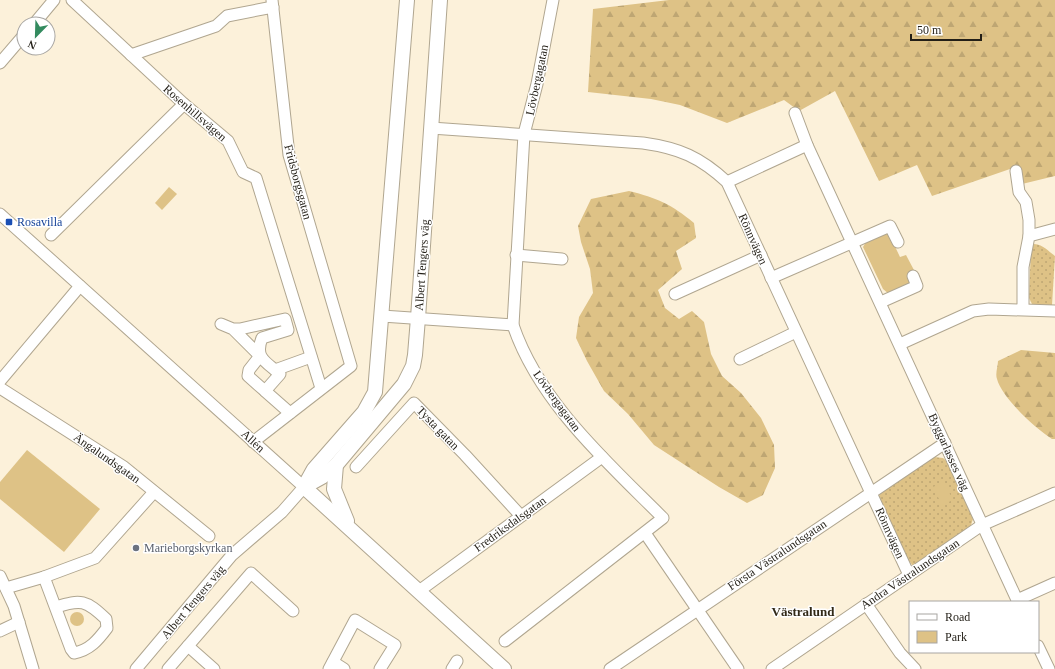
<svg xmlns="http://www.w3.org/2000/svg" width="1055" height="669" viewBox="0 0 1055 669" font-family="Georgia,serif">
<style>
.grass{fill:url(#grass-dots)}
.forest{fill:url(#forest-firs)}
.park{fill:#dec286}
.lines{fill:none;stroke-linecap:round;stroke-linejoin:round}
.minor-casing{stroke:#b0a690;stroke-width:13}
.major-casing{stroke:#b0a690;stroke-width:16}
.minor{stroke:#fff;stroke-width:11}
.major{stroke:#fff;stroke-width:14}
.transit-dot{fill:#1a4fb4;stroke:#fff;stroke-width:1.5}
.worship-dot{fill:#6b7280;stroke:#fff;stroke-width:1.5}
.labels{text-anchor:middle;stroke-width:3;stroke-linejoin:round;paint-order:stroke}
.street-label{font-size:12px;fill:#231f17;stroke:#fff}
.transit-label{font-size:12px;fill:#164399;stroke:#fff;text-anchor:start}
.worship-label{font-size:12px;fill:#5b616d;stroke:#fff;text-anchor:start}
.neighbourhood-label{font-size:13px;font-weight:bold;fill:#312917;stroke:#fff}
</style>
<defs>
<pattern id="grass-dots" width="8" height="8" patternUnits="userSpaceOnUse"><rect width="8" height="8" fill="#dec286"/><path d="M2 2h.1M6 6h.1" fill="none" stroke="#bea673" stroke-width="1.8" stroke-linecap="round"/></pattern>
<pattern id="forest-firs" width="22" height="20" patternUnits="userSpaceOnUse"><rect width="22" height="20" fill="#dec286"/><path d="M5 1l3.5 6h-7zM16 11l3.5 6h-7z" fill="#bea673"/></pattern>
</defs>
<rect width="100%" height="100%" fill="#fcf1da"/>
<g class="grass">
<path d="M1034,244c10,1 14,7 21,12l-3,49 -19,1 -4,-8 2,-50z"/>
<polygon points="934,457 943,458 950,464 973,519 970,528 913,566 906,557 879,496 881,492"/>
</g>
<g class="forest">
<polygon points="669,0 1055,0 1055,176 1022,184 1010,169 932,196 917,165 879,181 835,91 799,111 784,100 727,123 680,105 651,99 588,92 593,9"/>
<path d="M629,191c28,7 42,13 65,32l2,15 -20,13 6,18 -24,21 7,18 14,11 13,-8 12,11 7,32 11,22 19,17 20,25 13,27 1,23 -12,27 -16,8 -28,-16 -65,-42 -26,-31 -24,-23 -17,-30 -11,-23 3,-21 14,-24 -3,-24 -9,-27 -3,-16 13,-27z"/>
<path d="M1021,350l34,3v86h-3c-16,-10 -50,-41 -55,-60 -2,-5 1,-13 1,-18z"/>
</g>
<g class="park">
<polygon points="169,187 177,194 162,210 155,203"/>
<polygon points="888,232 900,257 906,255 915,272 907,275 911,283 889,294 883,289 863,247 866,242"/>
<polygon points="27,450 100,509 64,552 0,499 0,482"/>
<polygon points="944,482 953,500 942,505 933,487"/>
<circle cx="77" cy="619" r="7"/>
</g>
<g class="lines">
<defs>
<g id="minor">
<polyline points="72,0 184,104 228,141 243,172 256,178 321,388"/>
<polyline points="34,24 54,0"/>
<polyline points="131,55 216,26 227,16 273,7"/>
<polyline points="0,63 24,35"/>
<polyline points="795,113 807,145 1018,602"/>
<path d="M431,128l212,15c36,5 57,14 84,39l182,393"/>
<polyline points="1016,171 1019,192 1026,202 1029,220 1029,236"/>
<polyline points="727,182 807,145"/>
<polyline points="0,214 304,487 282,512 232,555 136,669"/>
<polyline points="51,235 184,104"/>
<polyline points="516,255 562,259"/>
<polyline points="771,278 890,226 898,242"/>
<polyline points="675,294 761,255"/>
<polyline points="881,302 917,286 913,276"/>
<polyline points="1023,309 1023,267 1029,236 1055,229"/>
<polyline points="382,316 513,325"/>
<path d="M221,324l12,5h7l45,-10 3,11 -26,8c-8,20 4,24 18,36l-15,17 -17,-15 1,-6 11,-14 -27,-27"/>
<polyline points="900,344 973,311 989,309 1055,311"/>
<polyline points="740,359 796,332"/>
<polyline points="275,370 311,357"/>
<polyline points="0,381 80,286"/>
<polyline points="0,388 124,467 209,536"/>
<polyline points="265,391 290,413"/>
<polyline points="253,442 351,366 289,155 272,0"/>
<polyline points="356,467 414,403 465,455 521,516"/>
<polyline points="645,533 738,669"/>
<polyline points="0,576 14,606 33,669"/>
<path d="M44,577l27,72 3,4c16,-3 24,-13 33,-25l-1,-9c-20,-19 -25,-20 -50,-12"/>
<polyline points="6,588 44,577 95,558 154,492"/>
<polyline points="419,591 602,457"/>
<polyline points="1017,600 1055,583"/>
<polyline points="866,604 900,653 915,669"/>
<polyline points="0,631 19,622"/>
<path d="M505,641l158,-123c-56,-56 -124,-116 -150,-193l11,-191 13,-50 16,-84"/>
<polyline points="188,646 214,669"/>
<polyline points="1038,646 1049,669"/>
<polyline points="333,662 344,669"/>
<polyline points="168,669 251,573 293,611"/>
<polyline points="329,669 355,620 395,645 380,669"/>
<polyline points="452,669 457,661"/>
<polyline points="610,669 945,443"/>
<polyline points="772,669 982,525 1055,493"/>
</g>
<g id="major">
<polyline points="336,465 334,489 347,521"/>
<polyline points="304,487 322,477 336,465 404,384 413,366 415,355 418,318 440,0"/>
<polyline points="304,487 314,469 364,412 375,392 407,0"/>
<polyline points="304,487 504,669"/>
</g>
</defs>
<use href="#minor" class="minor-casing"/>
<use href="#major" class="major-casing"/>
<use href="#minor" class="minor"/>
<use href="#major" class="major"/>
</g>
<rect class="transit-dot" x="5" y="218" width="8" height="8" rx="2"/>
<circle class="worship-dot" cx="136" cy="548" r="4"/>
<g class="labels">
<g class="street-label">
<text transform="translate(537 80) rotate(-78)" y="4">Lövbergagatan</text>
<text transform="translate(195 113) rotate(41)" y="4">Rosenhillsvägen</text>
<text transform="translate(298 182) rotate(75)" y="4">Fridsborgsgatan</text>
<text transform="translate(753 239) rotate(66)" y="4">Rönnvägen</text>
<text transform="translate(422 265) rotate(-86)" y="4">Albert Tengers väg</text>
<text transform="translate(557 401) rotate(54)" y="4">Lövbergagatan</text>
<text transform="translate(438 428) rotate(46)" y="4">Tysta gatan</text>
<text transform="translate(253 441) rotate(42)" y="4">Allén</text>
<text transform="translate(949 452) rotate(66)" y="4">Byggarlasses väg</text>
<text transform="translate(107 458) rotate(35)" y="4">Ängalundsgatan</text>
<text transform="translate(510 524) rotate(-36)" y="4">Fredriksdalsgatan</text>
<text transform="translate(890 533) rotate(66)" y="4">Rönnvägen</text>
<text transform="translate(777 555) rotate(-34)" y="4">Första Västralundsgatan</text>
<text transform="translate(910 574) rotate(-34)" y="4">Andra Västralundsgatan</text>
<text transform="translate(193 602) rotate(-50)" y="4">Albert Tengers väg</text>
</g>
<g class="transit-label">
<text x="17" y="226">Rosavilla</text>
</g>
<g class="worship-label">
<text x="144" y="552">Marieborgskyrkan</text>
</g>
<g class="neighbourhood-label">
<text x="803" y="616">Västralund</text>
</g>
</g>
<rect x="909" y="601" width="130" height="52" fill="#ffffff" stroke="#a7a5a2"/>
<rect x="917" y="614" width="20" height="6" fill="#ffffff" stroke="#a7a5a2"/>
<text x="945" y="621" font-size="12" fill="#231f17">Road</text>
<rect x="917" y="631" width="20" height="12" fill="#dec286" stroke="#a7a5a2"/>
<text x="945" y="641" font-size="12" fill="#231f17">Park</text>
<g transform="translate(36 36) rotate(203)"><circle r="19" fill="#ffffff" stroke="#a7a5a2"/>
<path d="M0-3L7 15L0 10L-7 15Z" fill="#338b5f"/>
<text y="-6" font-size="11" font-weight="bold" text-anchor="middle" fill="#231f17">N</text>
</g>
<path d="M911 34v6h70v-6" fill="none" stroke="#231f17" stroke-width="2"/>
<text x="917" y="34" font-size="12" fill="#231f17" stroke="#ffffff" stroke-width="3" paint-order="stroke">50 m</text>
</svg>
